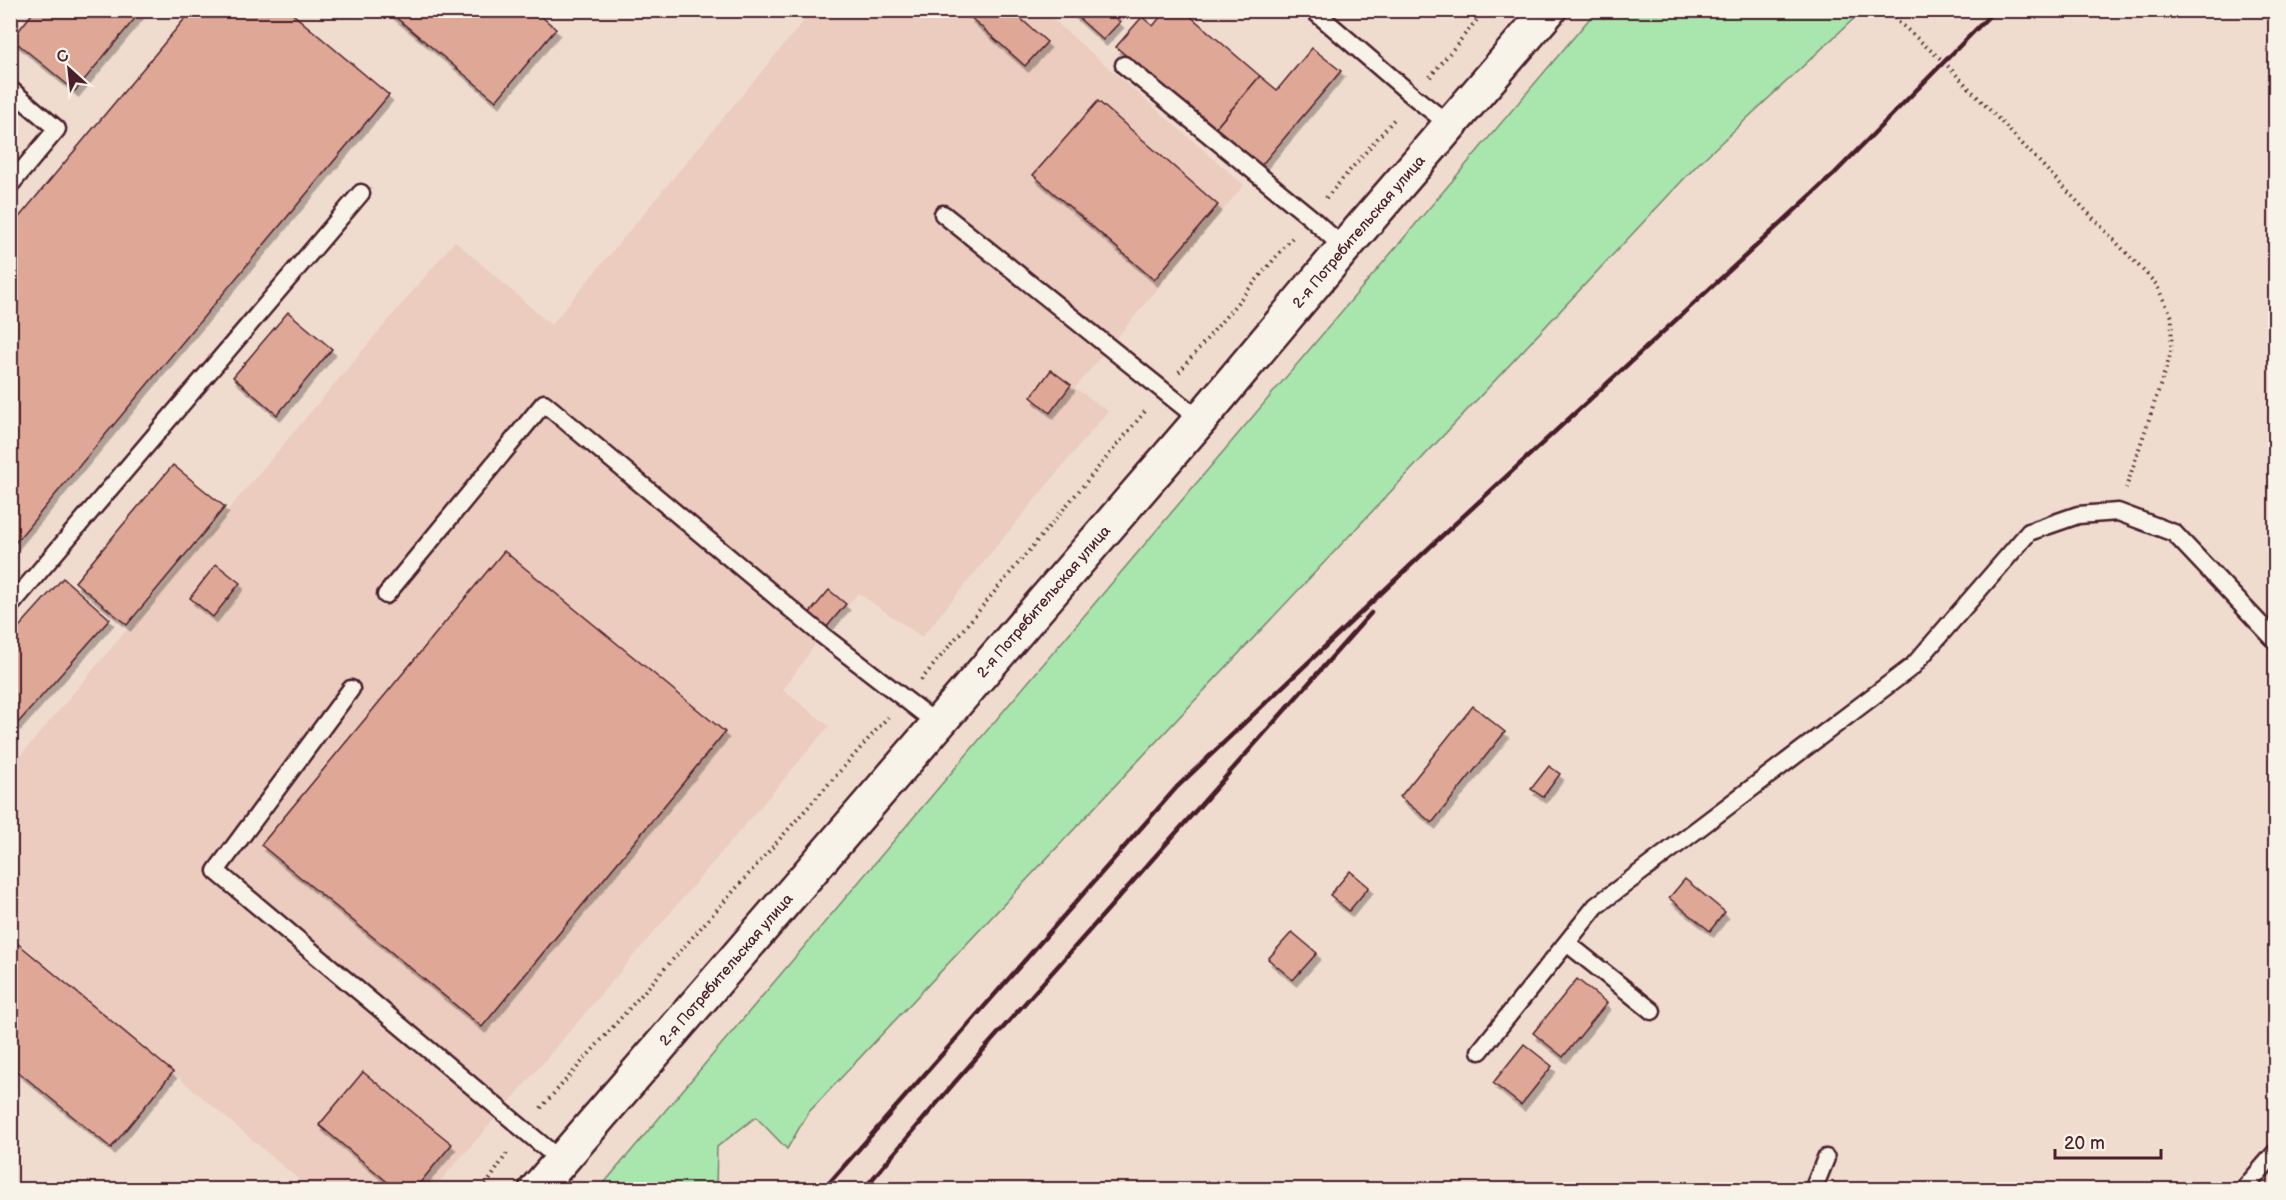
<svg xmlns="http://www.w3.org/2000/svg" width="2286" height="1200" viewBox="0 0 2286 1200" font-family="'Balsamiq Sans',sans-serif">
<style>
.built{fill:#ebccbe}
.green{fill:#a8e6ae;stroke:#79826c;stroke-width:1.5}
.building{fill:#dea796;stroke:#4a1f2b;stroke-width:1.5;filter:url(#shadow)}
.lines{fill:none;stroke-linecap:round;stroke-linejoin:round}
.service-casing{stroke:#4a1f2b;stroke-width:21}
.tertiary-casing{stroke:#4a1f2b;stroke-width:38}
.path{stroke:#4a1f2b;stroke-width:4;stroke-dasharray:1.5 4.5;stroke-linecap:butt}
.service{stroke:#f7f3e8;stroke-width:16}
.tertiary{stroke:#f7f3e8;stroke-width:33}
.rail{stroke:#4a1f2b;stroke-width:4.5}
.labels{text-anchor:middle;stroke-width:5;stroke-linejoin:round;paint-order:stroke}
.street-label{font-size:15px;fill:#4a1f2b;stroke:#f7f3e8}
</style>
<defs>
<filter id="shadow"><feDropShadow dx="3.5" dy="6" stdDeviation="0" flood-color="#0004"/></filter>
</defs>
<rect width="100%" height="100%" fill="#f0dccf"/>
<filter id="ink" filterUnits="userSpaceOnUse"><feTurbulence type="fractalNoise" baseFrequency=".0167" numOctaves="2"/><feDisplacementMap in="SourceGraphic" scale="12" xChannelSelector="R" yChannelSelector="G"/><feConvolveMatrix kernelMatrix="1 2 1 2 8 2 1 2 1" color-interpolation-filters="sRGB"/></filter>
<g filter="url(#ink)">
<polygon class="built" points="812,11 1043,11 1244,185 1075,388 1108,411 922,637 858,593 822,635 783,690 829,726 502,1111 433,1189 310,1189 11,935 11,767 455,241 551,325"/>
<polygon class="green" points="1596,11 1862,11 1696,166 808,1113 787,1149 756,1117 717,1147 716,1189 599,1189"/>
<g class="building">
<polygon points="35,10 142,10 75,91 12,39"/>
<polygon points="192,10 288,10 389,95 10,549 10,228"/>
<polygon points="387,10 534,10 556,29 496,101"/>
<polygon points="975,10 1011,10 1047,42 1025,66 970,17"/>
<polygon points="1070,10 1107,10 1120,22 1103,40"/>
<polygon points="1166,10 1183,10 1260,76 1214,130 1116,47 1142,17 1153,26"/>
<polygon points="1312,48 1341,71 1259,168 1214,130 1260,76 1277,90"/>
<polygon points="1098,101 1218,205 1154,280 1033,175"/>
<polygon points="288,312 332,349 277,415 233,377"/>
<polygon points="1051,370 1071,385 1050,413 1031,397"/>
<polygon points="173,465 225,507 127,625 75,582"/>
<polygon points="504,551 725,732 482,1027 261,845"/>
<polygon points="216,564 240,583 213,617 190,598"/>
<polygon points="63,578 110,619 17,724 10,719 10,637"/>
<polygon points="829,590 846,604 825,629 808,615"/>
<polygon points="1473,706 1505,732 1432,823 1400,797"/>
<polygon points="1549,766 1560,774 1543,797 1531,789"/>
<polygon points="1350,871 1369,887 1349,911 1330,895"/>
<polygon points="1685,879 1725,912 1710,931 1669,898"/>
<polygon points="1292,932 1317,953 1293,980 1268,959"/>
<polygon points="10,937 173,1072 111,1148 10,1065"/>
<polygon points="1577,979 1607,1003 1563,1057 1533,1033"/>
<polygon points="1524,1044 1552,1066 1521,1105 1493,1083"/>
<polygon points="363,1072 452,1144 414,1190 397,1190 319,1125"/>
</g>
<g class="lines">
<defs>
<g id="service">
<polyline points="1313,10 1413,96 1451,126"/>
<polyline points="1124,65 1310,217 1344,248"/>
<polyline points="10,89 57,129 10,185"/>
<polyline points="943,214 1200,420"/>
<polyline points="386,595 544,403 822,635 936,723"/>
<polyline points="10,606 361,193"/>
<polyline points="351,689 216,871 560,1160"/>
<polyline points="1567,943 1652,1011"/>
<polyline points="1480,1051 1596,906 1913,666 2029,532 2078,515 2118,512 2174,533 2276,641"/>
<polyline points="1813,1190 1826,1158"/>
<polyline points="2243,1190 2276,1152"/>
</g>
<g id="tertiary">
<path id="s1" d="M536,1190l664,-770 144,-172 205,-238"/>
</g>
</defs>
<use href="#service" class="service-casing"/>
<use href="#tertiary" class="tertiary-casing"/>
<g class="path">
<polyline points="1885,10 1944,62 2156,284 2172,317 2171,353 2126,488"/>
<polyline points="1430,77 1485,10"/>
<polyline points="1326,198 1396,117"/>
<polyline points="1179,372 1292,238"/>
<polyline points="921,680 1147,409"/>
<polyline points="541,1108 888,717"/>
<polyline points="483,1190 509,1150"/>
</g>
<use href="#service" class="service"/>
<use href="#tertiary" class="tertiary"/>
<g class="rail">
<polyline points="823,1190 1177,787 1431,546 1833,175 1995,10"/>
<polyline points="863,1190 955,1082 1371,613"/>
</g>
</g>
</g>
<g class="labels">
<g class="street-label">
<text dy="5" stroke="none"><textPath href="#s1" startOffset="1263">2-я Потребительская улица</textPath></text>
<text dy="5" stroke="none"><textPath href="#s1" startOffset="777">2-я Потребительская улица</textPath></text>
<text dy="5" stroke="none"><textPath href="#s1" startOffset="291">2-я Потребительская улица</textPath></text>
</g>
</g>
<rect width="2286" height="1200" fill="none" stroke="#f7f3e8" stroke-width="36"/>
<rect x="18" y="18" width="2250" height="1164" fill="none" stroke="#4a1f2b" stroke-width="2" filter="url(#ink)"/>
<g transform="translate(69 69) rotate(333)" stroke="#f7f3e8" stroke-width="4.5" paint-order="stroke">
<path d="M0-4.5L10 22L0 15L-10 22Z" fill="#4a1f2b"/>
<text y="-9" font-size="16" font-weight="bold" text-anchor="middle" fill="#4a1f2b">С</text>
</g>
<path d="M2055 1149v9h106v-9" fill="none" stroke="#4a1f2b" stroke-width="3"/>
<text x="2064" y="1149" font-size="18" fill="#4a1f2b" stroke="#f7f3e8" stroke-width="4.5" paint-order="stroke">20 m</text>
</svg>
